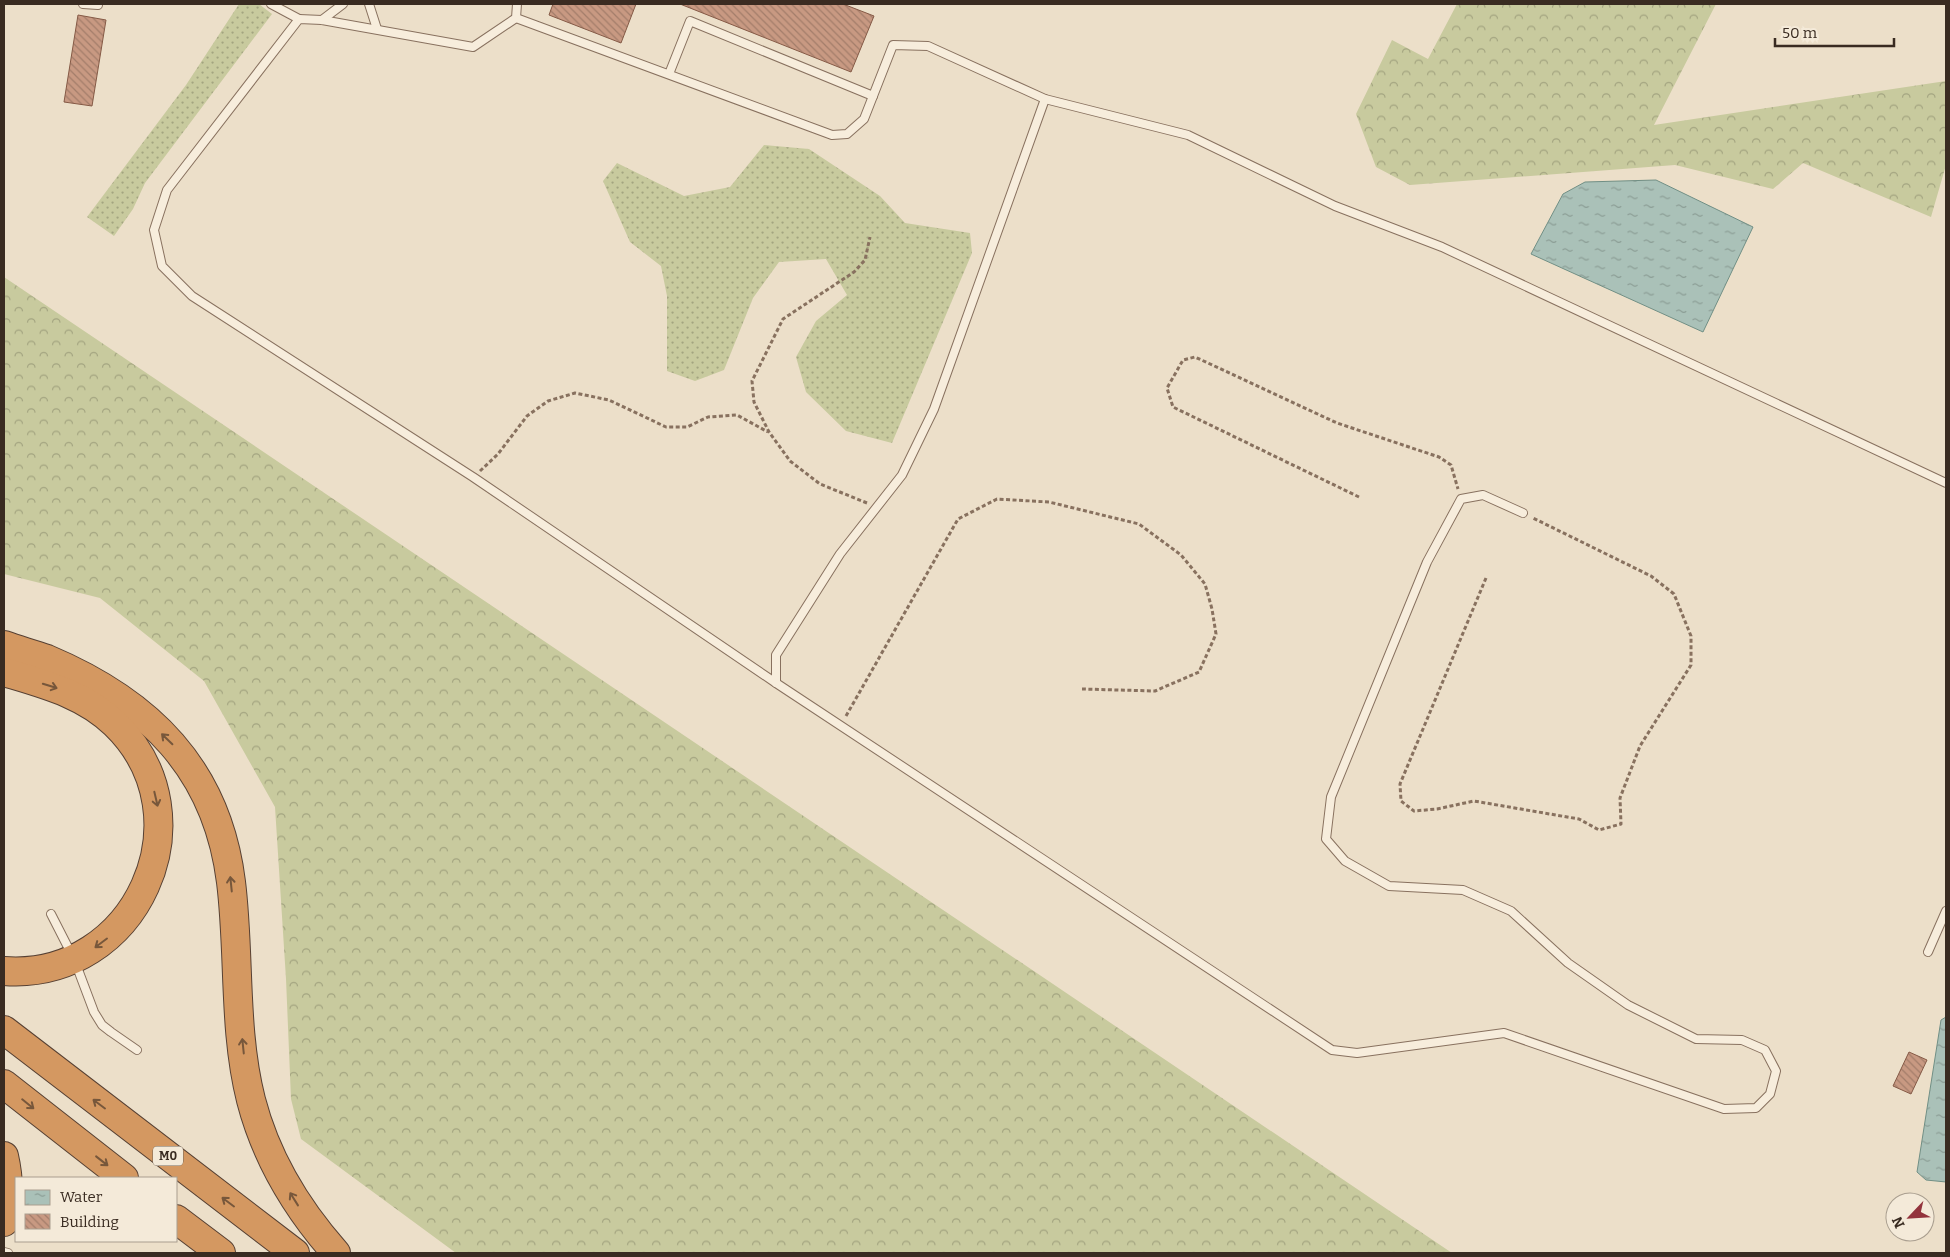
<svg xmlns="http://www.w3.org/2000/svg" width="1950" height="1257" viewBox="0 0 1950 1257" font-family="Bitter,serif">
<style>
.grass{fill:url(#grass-dots)}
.forest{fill:url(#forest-crowns)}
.water{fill:url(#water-ripples);stroke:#718f85}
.building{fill:url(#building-back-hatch);stroke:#855a46}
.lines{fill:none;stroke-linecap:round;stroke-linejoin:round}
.lane-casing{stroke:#88715f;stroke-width:10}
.highway-casing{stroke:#564033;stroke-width:30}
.path{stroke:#88715f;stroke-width:3;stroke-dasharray:4 2.5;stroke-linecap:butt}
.lane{stroke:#f7eddc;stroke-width:8}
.highway{stroke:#d49861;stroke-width:28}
.oneway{stroke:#77573b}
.labels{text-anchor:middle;stroke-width:4;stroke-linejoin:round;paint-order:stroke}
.shield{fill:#f4ead9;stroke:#716458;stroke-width:1}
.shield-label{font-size:12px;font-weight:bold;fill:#392b21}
</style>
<defs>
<pattern id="grass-dots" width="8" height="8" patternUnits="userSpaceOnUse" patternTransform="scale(1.25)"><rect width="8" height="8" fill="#c8ca9e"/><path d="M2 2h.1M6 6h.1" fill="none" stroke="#a3a480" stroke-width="1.8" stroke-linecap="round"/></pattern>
<pattern id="forest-crowns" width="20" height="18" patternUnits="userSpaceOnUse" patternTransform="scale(1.25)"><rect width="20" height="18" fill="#c8ca9e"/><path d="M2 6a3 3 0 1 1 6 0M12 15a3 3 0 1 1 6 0" fill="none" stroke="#a3a480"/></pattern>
<pattern id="water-ripples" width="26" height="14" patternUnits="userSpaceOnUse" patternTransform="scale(1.25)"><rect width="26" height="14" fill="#aac1b8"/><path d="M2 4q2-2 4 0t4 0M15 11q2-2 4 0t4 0" fill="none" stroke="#8b9d95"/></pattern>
<pattern id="building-back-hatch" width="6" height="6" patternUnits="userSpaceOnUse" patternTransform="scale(1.25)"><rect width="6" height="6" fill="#c89982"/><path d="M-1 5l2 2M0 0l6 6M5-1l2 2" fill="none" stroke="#a37d6a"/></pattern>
</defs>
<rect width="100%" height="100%" fill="#ecdfc9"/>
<g class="grass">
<polygon points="239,4 259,4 272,14 145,183 133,209 114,236 87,217 186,85"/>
<polygon points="764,145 809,149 880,196 905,223 970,233 972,253 892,443 846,431 806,392 796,357 816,321 847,295 826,259 779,262 753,298 724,370 695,381 667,371 667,296 661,266 630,242 603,181 617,163 684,196 730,187"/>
</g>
<g class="forest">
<polygon points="1457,4 1716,4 1654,125 1946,81 1946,165 1931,217 1803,163 1773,189 1675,165 1410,185 1376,167 1356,114 1392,40 1428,59"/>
<polygon points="4,277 1452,1253 456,1253 301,1139 291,1099 286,979 275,807 204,681 100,598 4,574"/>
</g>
<g class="water">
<polygon points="1656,180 1753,227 1703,332 1531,254 1563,194 1585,182"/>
<polygon points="1946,1017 1946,1182 1926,1180 1917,1172 1941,1020"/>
</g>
<g class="building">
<polygon points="553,4 636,4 621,43 549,15"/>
<polygon points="680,4 843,4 874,16 851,72"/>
<polygon points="78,15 106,20 92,106 64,102"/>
<polygon points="1909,1052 1927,1060 1911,1094 1893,1086"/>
</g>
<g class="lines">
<defs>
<g id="lane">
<polyline points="83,4 98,5 98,4"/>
<polyline points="271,4 299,19"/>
<polyline points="369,4 377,29"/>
<polyline points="517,4 516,18 473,47 322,20 299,19 167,190 154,230 162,266 192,296 473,477 776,683 1332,1050 1357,1053 1504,1033 1724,1109 1756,1108 1770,1094 1776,1071 1765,1050 1742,1040 1696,1039 1628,1005 1568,963 1511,911 1463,890 1389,886 1345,861 1326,839 1331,797 1427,562 1461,499 1483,495 1523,513"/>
<polyline points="516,18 832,135 847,134 864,119 893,45 928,46 1045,99 1188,135 1335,206 1442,247 1946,483"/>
<polyline points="322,20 343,4"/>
<polyline points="669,74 690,21 873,96"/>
<polyline points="776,683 776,655 840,554 902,475 934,409 1045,99"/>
<polyline points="51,914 74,959 94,1012 102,1025 111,1032 137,1050"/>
<polyline points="1928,952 1946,911"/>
<polyline points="4,1252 8,1253"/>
</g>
<g id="highway">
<path d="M4,645c14,5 29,9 43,14 102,43 170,110 184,223 9,72 2,147 20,218 15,58 46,109 85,153"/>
<path d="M4,672c40,12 80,22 111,52 96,93 21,257 -111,247"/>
<polyline points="4,1030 295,1253"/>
<polyline points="4,1084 124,1178"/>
<path d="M4,1156c5,22 6,44 0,66"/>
<polyline points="176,1219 221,1253"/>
</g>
</defs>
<use href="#lane" class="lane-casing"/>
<use href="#highway" class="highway-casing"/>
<g class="path">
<polyline points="480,471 498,454 527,416 548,401 575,393 609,400 666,427 687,427 708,417 737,415 768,432"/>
<polyline points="1359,497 1173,407 1167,388 1183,360 1195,357 1337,423 1439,457 1451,465 1458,489"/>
<polyline points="867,503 820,484 790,461 769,432 754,402 752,381 783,319 854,272 865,260 870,237"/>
<polyline points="1486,578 1400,784 1401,801 1414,811 1437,809 1474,801 1579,819 1599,830 1621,824 1620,798 1640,746 1691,665 1691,636 1674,594 1651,576 1533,518"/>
<polyline points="846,716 958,519 997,499 1049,502 1139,524 1181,555 1205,584 1212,609 1216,634 1199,672 1155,691 1082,689"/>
</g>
<use href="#lane" class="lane"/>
<use href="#highway" class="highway"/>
</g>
<defs><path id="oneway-shaft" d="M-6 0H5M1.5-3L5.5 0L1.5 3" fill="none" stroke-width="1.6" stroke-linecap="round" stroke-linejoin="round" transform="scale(1.25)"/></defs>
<g class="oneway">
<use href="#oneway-shaft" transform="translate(50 686) rotate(17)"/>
<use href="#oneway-shaft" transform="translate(167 739) rotate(-136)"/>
<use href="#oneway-shaft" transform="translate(156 799) rotate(77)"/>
<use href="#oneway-shaft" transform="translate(231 884) rotate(-96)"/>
<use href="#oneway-shaft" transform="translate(101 943) rotate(143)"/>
<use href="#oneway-shaft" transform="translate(243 1046) rotate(-96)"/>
<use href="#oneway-shaft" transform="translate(28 1104) rotate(39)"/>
<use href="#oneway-shaft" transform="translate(99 1104) rotate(-143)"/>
<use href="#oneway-shaft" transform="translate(102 1161) rotate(38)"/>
<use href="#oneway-shaft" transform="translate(294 1199) rotate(-122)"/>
<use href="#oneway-shaft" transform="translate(228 1202) rotate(-143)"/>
</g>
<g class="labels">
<rect class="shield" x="153" y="1146.5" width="30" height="19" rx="4"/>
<g class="shield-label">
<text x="168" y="1160">M0</text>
</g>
</g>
<rect width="1950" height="1257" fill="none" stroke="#392b21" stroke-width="10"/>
<rect x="15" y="1177" width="162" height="65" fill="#f4ead9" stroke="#a99e8f"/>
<rect x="25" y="1190" width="25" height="15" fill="url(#water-ripples)" stroke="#a99e8f"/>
<text x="60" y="1202" font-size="15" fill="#392b21">Water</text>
<rect x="25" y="1214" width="25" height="15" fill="url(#building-back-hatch)" stroke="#a99e8f"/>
<text x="60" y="1227" font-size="15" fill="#392b21">Building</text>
<g transform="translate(1910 1217) rotate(245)"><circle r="24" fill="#f4ead9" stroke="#a99e8f"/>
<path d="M0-4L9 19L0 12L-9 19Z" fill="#93333c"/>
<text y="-8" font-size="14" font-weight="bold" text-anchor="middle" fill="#392b21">N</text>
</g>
<path d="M1775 38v8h119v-8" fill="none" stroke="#392b21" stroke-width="2.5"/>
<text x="1782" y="38" font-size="15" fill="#392b21" stroke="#f4ead9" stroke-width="4" paint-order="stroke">50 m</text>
</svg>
